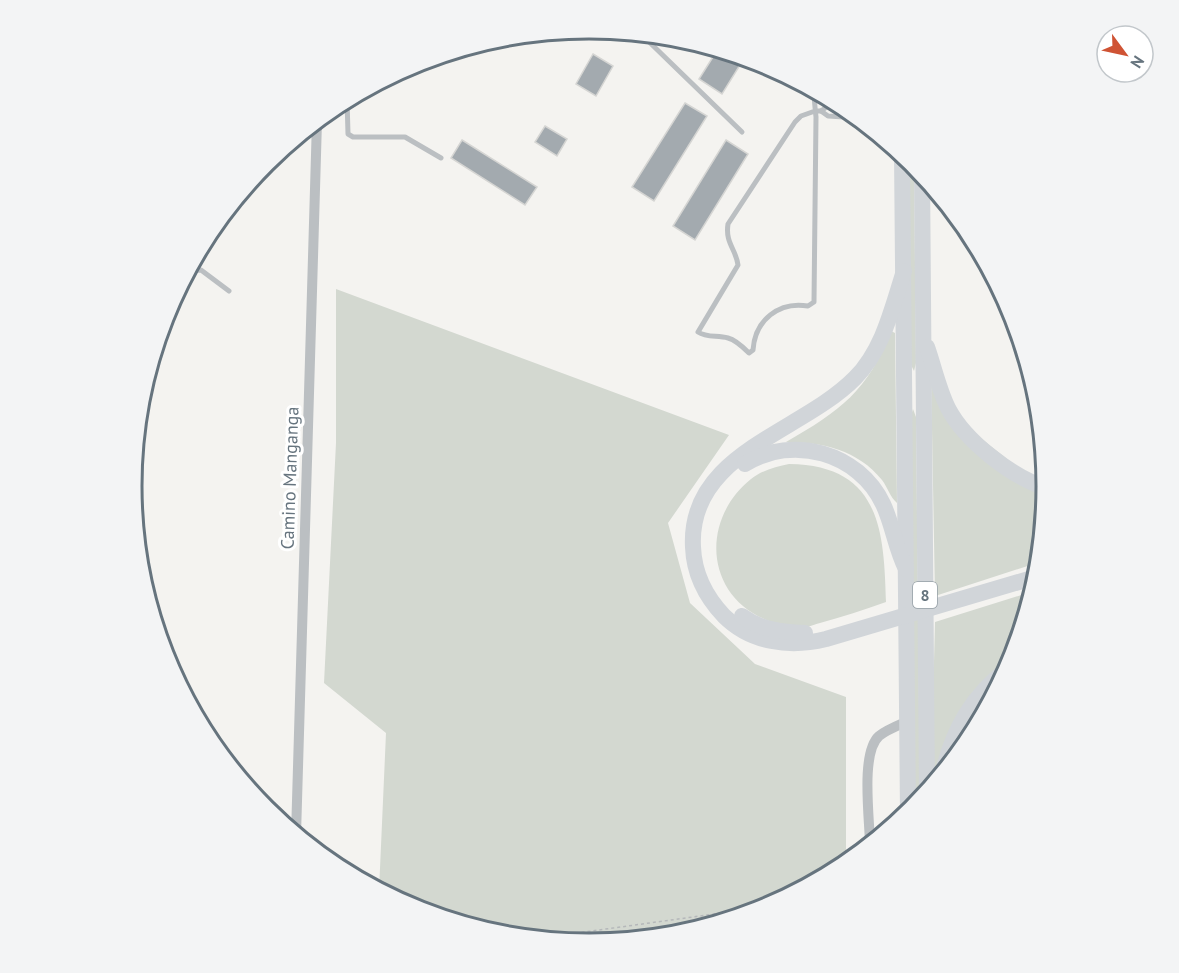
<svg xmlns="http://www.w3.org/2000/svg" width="1179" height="973" viewBox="0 0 1179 973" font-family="'PT Sans',sans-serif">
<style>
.green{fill:#d3d8d0}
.building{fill:#a3aaaf;stroke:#d5d5d3;stroke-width:1.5}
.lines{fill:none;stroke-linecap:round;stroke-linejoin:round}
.path{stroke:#b5b8ba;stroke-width:1.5;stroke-dasharray:3 3;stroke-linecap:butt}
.service{stroke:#bbbfc2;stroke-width:5}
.minor{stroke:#bbbfc2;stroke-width:10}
.trunk{stroke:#d1d5d9;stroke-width:16}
.labels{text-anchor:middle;stroke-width:6;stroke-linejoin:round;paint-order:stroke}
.shield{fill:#fff;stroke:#949ea5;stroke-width:1.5}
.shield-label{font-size:16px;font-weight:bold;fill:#66747e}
.street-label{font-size:18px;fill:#66747e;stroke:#fff}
.rim{fill:none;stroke:#66747e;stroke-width:3}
</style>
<rect width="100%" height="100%" fill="#f4f3f0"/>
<g class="green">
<polygon points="908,159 914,164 916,363 914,371 910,363"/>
<polygon points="336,289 729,435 668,523 690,603 755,664 846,697 846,866 764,910 679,936 590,944 500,936 414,909 379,891 386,733 324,683 336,443"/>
<path d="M891,331l4,2 2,170c-7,-6 -9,-15 -15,-23 -24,-30 -60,-38 -96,-38 54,-31 82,-51 105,-111z"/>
<polygon points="931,373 943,408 1047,491 1040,562 935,596"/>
<polygon points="913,409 916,417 920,803 913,811 910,419"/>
<path d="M789,464c91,1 95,66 97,138 -22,8 -44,15 -66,21 -8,2 -18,7 -27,6 -7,0 -15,-5 -21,-7 -67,-23 -73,-101 -21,-143 11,-9 25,-12 38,-15z"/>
<polygon points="1034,591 1013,662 991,678 936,779 931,780 935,622"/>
</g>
<g class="building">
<polygon points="718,49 745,57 722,94 699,79"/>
<polygon points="593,54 613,66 596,96 576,84"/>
<polygon points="685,103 707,116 654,201 632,187"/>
<polygon points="545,126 567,139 557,156 535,142"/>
<polygon points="462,140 537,187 525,205 451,158"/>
<polygon points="726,140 748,154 695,240 673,226"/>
</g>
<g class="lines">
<polyline class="path" points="534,939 772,906"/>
<g class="service">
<polyline points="641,34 742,132"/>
<path d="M814,90c0,9 1,18 2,27l-2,185 -6,4c-29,-5 -53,14 -55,44l-4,3c-6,-6 -13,-13 -21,-15 -11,-3 -21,0 -30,-6l40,-67c-2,-16 -13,-22 -10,-41l67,-102 6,-6 14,-5h6l7,-5h16"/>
<polyline points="347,99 348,134 353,137 405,137 441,158"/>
<polyline points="821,111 828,116 860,118"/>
<polyline points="188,271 201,270 229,291"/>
</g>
<g class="minor">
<polyline points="296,835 317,121"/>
<path d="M870,846c0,-25 -10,-93 9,-110 7,-6 20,-11 29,-15"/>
</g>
<g class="trunk">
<polyline points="902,153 908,814"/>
<polyline points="922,173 927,794"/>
<path d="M904,271c-12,37 -21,79 -49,107 -54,55 -167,75 -162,169 1,26 13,50 31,69 27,27 66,32 102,23l213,-63"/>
<path d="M927,347c7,20 12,43 21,61 17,33 65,70 99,80"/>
<path d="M745,464c48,-30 114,-11 138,40 10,21 12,43 23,65"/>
<path d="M742,616c19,14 40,16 63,17"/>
<path d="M942,775c11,-45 29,-79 67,-107"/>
</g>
</g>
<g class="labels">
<rect class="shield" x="913" y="582" width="24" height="26" rx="4.5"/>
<g class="shield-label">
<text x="925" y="601">8</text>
</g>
<g class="street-label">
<text transform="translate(290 478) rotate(-88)" y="6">Camino Manganga</text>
</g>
</g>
<path d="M0 0H1179V973H0ZM142 486a447 447 0 1 1 894 0a447 447 0 1 1-894 0Z" fill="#f3f4f5" fill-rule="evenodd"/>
<path class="rim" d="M142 486a447 447 0 1 1 894 0a447 447 0 1 1-894 0Z"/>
<g transform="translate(1125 54) rotate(123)"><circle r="28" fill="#ffffff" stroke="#c2c7cb" stroke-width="1.5"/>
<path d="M0-4.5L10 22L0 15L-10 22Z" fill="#cf5334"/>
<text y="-9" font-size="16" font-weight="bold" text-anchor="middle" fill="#66747e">N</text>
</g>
</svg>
